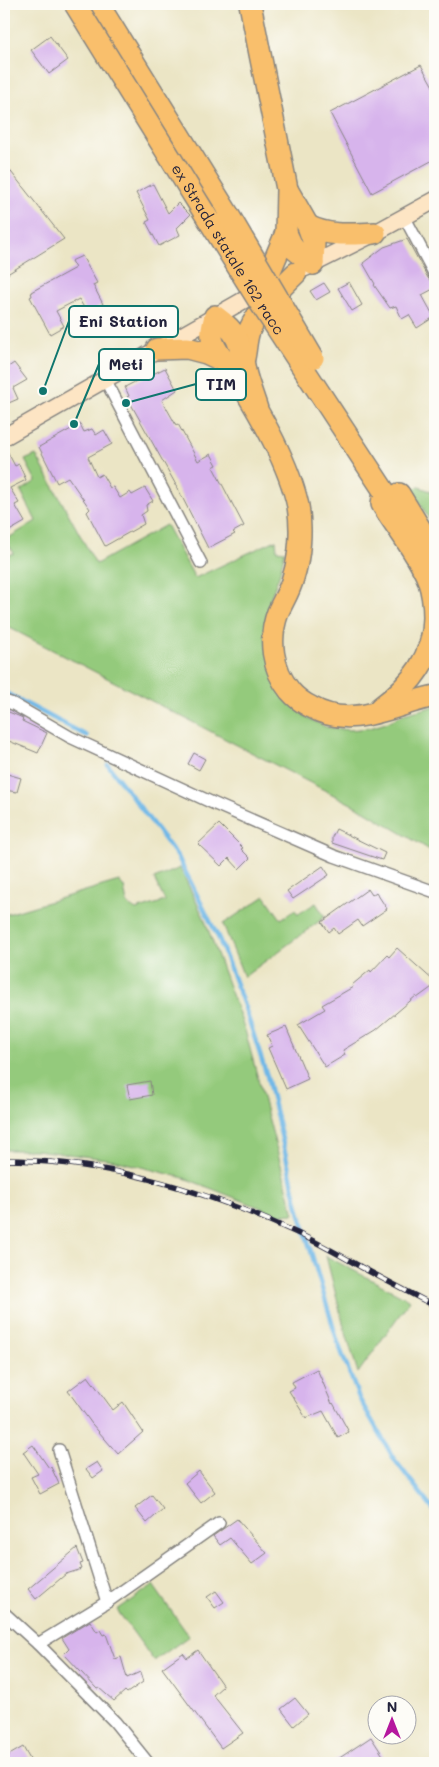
<svg xmlns="http://www.w3.org/2000/svg" width="439" height="1767" viewBox="0 0 439 1767" font-family="Mali,sans-serif">
<style>
.green{fill:#94ca7b;stroke:#5b765b}
.lines{fill:none;stroke-linecap:round;stroke-linejoin:round}
.stream{stroke:#70b8e7;stroke-width:4.5}
.building{fill:#d7b4ec}
.street-casing{stroke:#868480;stroke-width:14}
.secondary-casing{stroke:#868480;stroke-width:19}
.highway-casing{stroke:#868480;stroke-width:24}
.street{stroke:#fff;stroke-width:11}
.secondary{stroke:#fde5c4;stroke-width:16}
.highway{stroke:#f9bf6c;stroke-width:21}
.rail-casing{stroke:#22223b;stroke-width:5.5}
.rail{stroke:#fdfcf7;stroke-width:4;stroke-dasharray:11;stroke-linecap:butt}
.highway-bridge-casing{stroke:#868480;stroke-width:24;stroke-linecap:butt}
.highway-bridge{stroke:#f9bf6c;stroke-width:21}
.labels{text-anchor:middle;stroke-width:5;stroke-linejoin:round;paint-order:stroke}
.street-label{font-size:15px;fill:#22223b;stroke:#fdfcf7}
.leader{fill:none;stroke:#0f766e;stroke-width:2}
.callout-dot{fill:#0f766e;stroke:#fdfcf7;stroke-width:2}
.callout{fill:#fdfcf7;stroke:#0f766e;stroke-width:2}
.callout-label{font-size:16px;text-anchor:middle;font-weight:bold;fill:#22223b}
</style>
<rect width="100%" height="100%" fill="#fdfcf7"/>
<filter id="ink" filterUnits="userSpaceOnUse"><feTurbulence type="fractalNoise" baseFrequency=".02" numOctaves="2"/><feDisplacementMap in="SourceGraphic" scale="10" xChannelSelector="R" yChannelSelector="G"/><feConvolveMatrix kernelMatrix="1 2 1 2 8 2 1 2 1" color-interpolation-filters="sRGB"/></filter>
<filter id="wash" filterUnits="userSpaceOnUse"><feTurbulence type="fractalNoise" baseFrequency=".0096" numOctaves="4" result="noise"/><feDisplacementMap in="SourceGraphic" scale="20" xChannelSelector="R" yChannelSelector="G"/><feGaussianBlur stdDeviation="1.12" result="paint"/><feColorMatrix in="noise" values="0 0 0 0 0 0 0 0 0 0 0 0 0 0 0 0 0 1.4 0 .05"/><feComposite in="paint" operator="in"/></filter>
<g filter="url(#wash)">
<rect width="100%" height="100%" fill="#ebe5c5"/>
<g class="green">
<polygon points="36,455 96,564 166,525 195,578 276,540 277,550 285,551 279,576 270,599 274,601 284,697 306,717 326,727 349,730 370,728 386,723 404,714 435,706 435,853 361,809 4,625 4,557 14,553 5,540 36,521 21,491 36,481 25,460"/>
<polygon points="420,487 435,493 435,529 411,488"/>
<polygon points="180,868 204,918 245,1030 294,1214 279,1215 184,1178 114,1160 36,1150 4,1150 4,915 119,881 124,887 127,904 136,910 165,901 154,879"/>
<polygon points="265,896 281,919 295,910 298,914 316,903 325,917 244,977 223,924"/>
<polygon points="326,1256 410,1300 358,1373 343,1323"/>
<polygon points="153,1585 189,1636 154,1661 117,1610"/>
</g>
<g class="lines">
<g class="stream">
<polyline points="4,692 87,736"/>
<polyline points="108,765 178,857 219,939 245,1008 267,1076 299,1211 338,1343 359,1398 394,1459 435,1512"/>
</g>
</g>
<g id="blocks">
<g class="building">
<polygon points="50,36 68,60 49,74 31,50"/>
<polygon points="421,65 435,90 435,159 372,193 330,113"/>
<polygon points="4,163 64,239 4,276"/>
<polygon points="153,184 168,213 178,203 190,215 177,228 180,235 159,246 146,222 150,220 136,193"/>
<polygon points="407,239 428,278 435,286 435,288 422,295 434,317 417,328 409,315 402,319 396,306 390,308 374,285 375,284 363,263 384,247"/>
<polygon points="82,256 97,283 93,285 103,304 87,313 79,299 56,311 64,326 50,334 30,297 32,296 31,292 75,268 71,261"/>
<polygon points="349,282 362,305 352,311 338,288"/>
<polygon points="324,283 330,292 316,300 310,291"/>
<polygon points="14,363 27,380 13,388 18,399 4,405 4,369 4,370"/>
<polygon points="165,368 177,390 162,400 176,425 178,424 198,461 211,454 217,465 213,467 244,526 233,532 235,534 208,548 176,485 127,397 129,396 125,387 154,372 155,373"/>
<polygon points="80,424 84,432 92,429 96,435 104,430 112,444 88,457 97,477 102,474 110,488 113,487 120,498 130,492 132,495 145,488 153,501 146,505 147,511 141,515 144,524 105,546 87,512 90,509 68,477 57,483 39,447"/>
<polygon points="4,447 5,447 15,466 19,464 26,480 10,488 19,503 15,505 25,522 4,534"/>
<polygon points="4,710 23,718 22,721 47,733 38,753 4,739"/>
<polygon points="194,753 205,759 199,770 188,764"/>
<polygon points="4,773 21,778 17,792 4,790"/>
<polygon points="219,824 243,848 241,849 250,858 239,869 229,858 221,866 198,844"/>
<polygon points="336,829 385,853 382,860 332,843 332,837"/>
<polygon points="323,866 329,875 293,899 287,891"/>
<polygon points="368,889 372,895 376,892 387,909 362,926 358,920 338,934 334,928 329,932 322,922"/>
<polygon points="397,948 435,982 435,985 417,998 416,996 376,1030 343,1050 345,1055 325,1067 298,1025 325,1009 322,1005 353,987 352,985 370,970 371,972 387,955 389,957"/>
<polygon points="286,1027 308,1079 286,1089 268,1048 272,1046 267,1035"/>
<polygon points="150,1081 152,1095 130,1099 127,1085"/>
<polygon points="317,1369 332,1404 333,1403 349,1432 338,1438 323,1411 306,1418 289,1391 295,1388 292,1382"/>
<polygon points="88,1376 113,1410 123,1402 143,1432 118,1454 92,1424 68,1391"/>
<polygon points="33,1445 49,1468 51,1467 59,1484 40,1494 31,1477 38,1474 23,1452"/>
<polygon points="97,1462 103,1471 93,1478 86,1469"/>
<polygon points="199,1471 215,1492 201,1503 185,1483"/>
<polygon points="152,1495 163,1509 147,1523 135,1508"/>
<polygon points="237,1519 267,1553 252,1564 230,1538 220,1545 213,1536"/>
<polygon points="77,1548 83,1563 80,1564 82,1569 66,1574 36,1599 28,1589"/>
<polygon points="216,1591 224,1602 215,1608 207,1597"/>
<polygon points="90,1621 97,1632 100,1630 103,1635 106,1634 115,1659 121,1657 127,1678 140,1672 143,1682 127,1693 125,1691 114,1701 99,1688 97,1689 64,1654 69,1649 62,1638"/>
<polygon points="198,1650 223,1686 213,1695 243,1733 221,1748 162,1668 183,1653 187,1658"/>
<polygon points="295,1698 308,1714 294,1726 281,1709"/>
<polygon points="371,1737 384,1757 376,1763 332,1763"/>
<polygon points="23,1747 32,1763 4,1763 4,1758"/>
</g>
</g>
</g>
<g filter="url(#ink)">
<use href="#blocks" fill-opacity="0" stroke="#868480" stroke-width="1"/>
<g class="lines">
<defs>
<g id="street">
<polyline points="404,216 435,275"/>
<polyline points="105,379 201,563"/>
<polyline points="4,701 13,704 70,737 215,804 334,856 435,892"/>
<polyline points="59,1450 107,1602"/>
<polyline points="4,1613 38,1644 115,1722 148,1763"/>
<polyline points="38,1644 107,1602 219,1523"/>
</g>
<g id="secondary">
<polyline points="305,268 375,233 435,200"/>
<polyline points="4,437 265,288"/>
</g>
<g id="highway">
<polyline points="98,4 228,214"/>
<polyline points="250,4 287,189 286,233 293,248 313,264"/>
<polyline points="288,191 308,226 314,243 313,264"/>
<path d="M308,226c22,11 44,8 67,7"/>
<polyline points="258,291 270,271 286,233"/>
<polyline points="157,349 187,348 206,353 223,361"/>
<path d="M244,358c2,-9 2,-19 5,-27 10,-23 30,-41 47,-58"/>
<path d="M257,409c-4,-13 -9,-25 -12,-38 -5,-28 -6,-38 -30,-55 -2,9 -5,18 -2,26 5,15 18,25 26,38 22,36 50,84 59,126 4,23 2,50 -5,72 -3,12 -10,23 -15,34 -10,27 -6,57 12,79 6,7 13,12 21,16 41,24 83,-3 124,-11"/>
<polyline points="399,494 435,553"/>
<path d="M380,708c31,-23 54,-51 54,-91 0,-13 -2,-26 -6,-38 -10,-25 -32,-52 -46,-75l2,-13"/>
</g>
</defs>
<use href="#street" class="street-casing"/>
<use href="#secondary" class="secondary-casing"/>
<use href="#highway" class="highway-casing"/>
<use href="#street" class="street"/>
<use href="#secondary" class="secondary"/>
<use href="#highway" class="highway"/>
<defs>
<path id="rail" d="M4,1160c102,0 201,30 293,73 22,10 43,22 64,34 24,13 49,26 74,39"/>
</defs>
<use href="#rail" class="rail-casing"/>
<use href="#rail" class="rail"/>
<defs>
<g id="highway-bridge">
<path id="s1" d="M75,4l184,297 125,190"/>
<polyline points="228,214 313,358"/>
</g>
</defs>
<use href="#highway-bridge" class="highway-bridge-casing"/>
<use href="#highway-bridge" class="highway-bridge"/>
</g>
</g>
<g class="labels">
<g class="street-label">
<text dy="5" stroke="none"><textPath href="#s1" startOffset="289">ex Strada statale 162 racc</textPath></text>
</g>
</g>
<path class="leader" d="M43 391L69 321M74 424L99 364M126 403L196 384"/>
<g class="callout-dot">
<circle cx="43" cy="391" r="5"/>
<circle cx="74" cy="424" r="5"/>
<circle cx="126" cy="403" r="5"/>
</g>
<g class="callout">
<rect x="69" y="306" width="109" height="31" rx="5"/>
<rect x="99" y="349" width="55" height="31" rx="5"/>
<rect x="196" y="369" width="50" height="31" rx="5"/>
</g>
<g class="callout-label">
<text x="123" y="327">Eni Station</text>
<text x="126" y="370">Meti</text>
<text x="221" y="390">TIM</text>
</g>
<rect width="439" height="1767" fill="none" stroke="#fdfcf7" stroke-width="20"/>
<g transform="translate(392 1720)"><circle r="24" fill="#fdfcf7" stroke="#a5a5ac"/>
<path d="M0-4L9 19L0 12L-9 19Z" fill="#b5179e"/>
<text y="-8" font-size="14" font-weight="bold" text-anchor="middle" fill="#22223b">N</text>
</g>
</svg>
